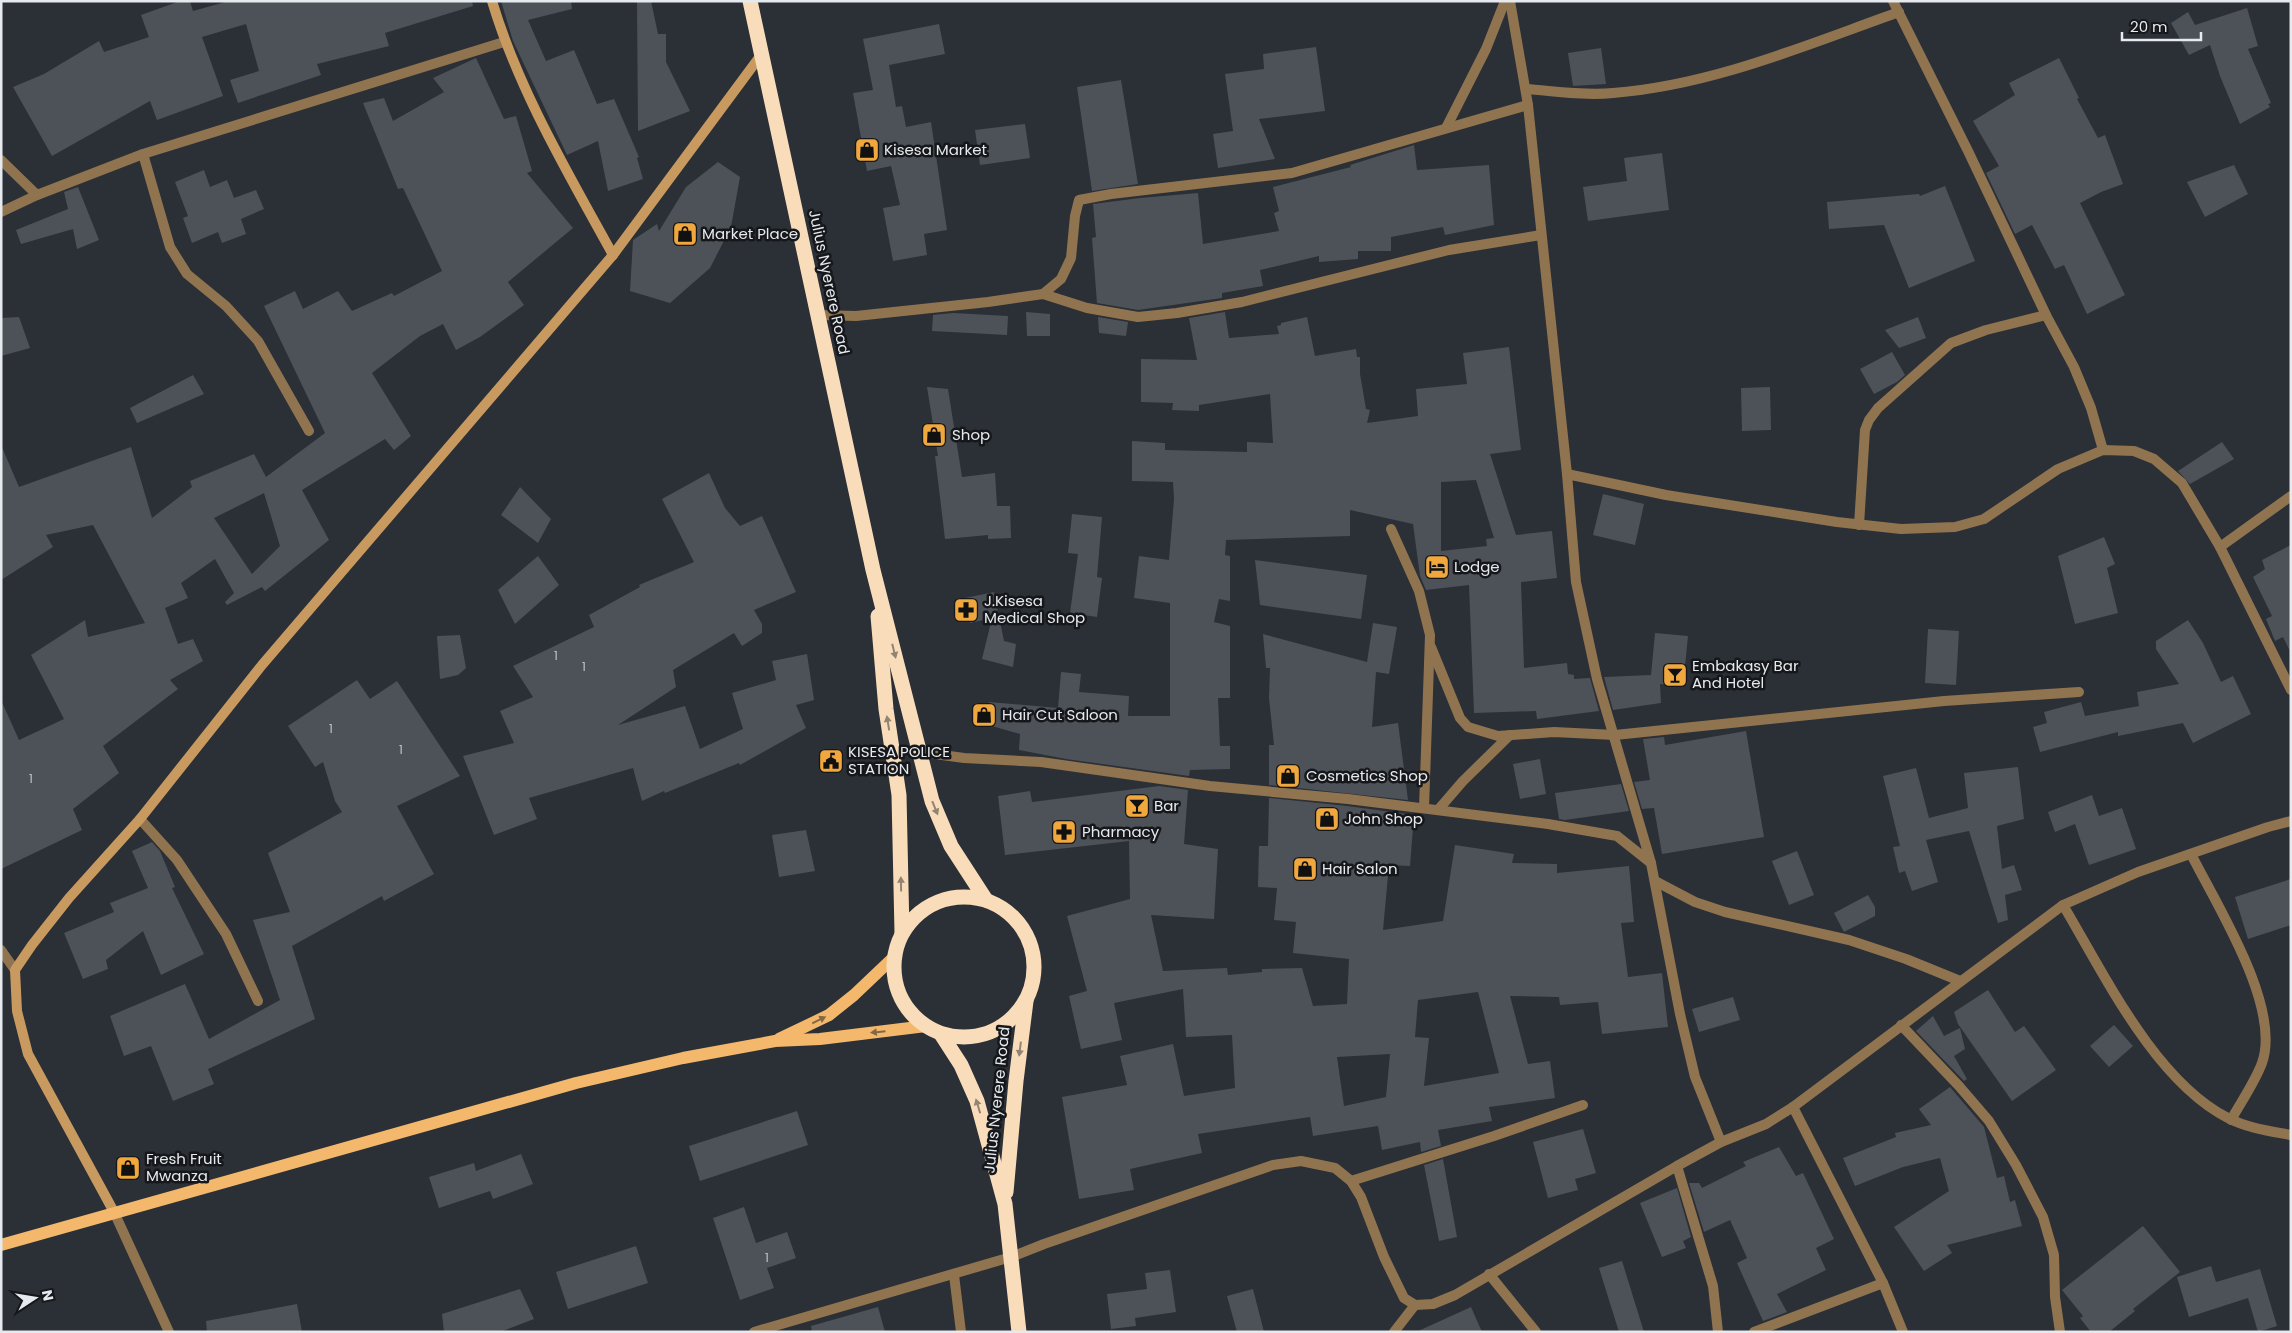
<svg xmlns="http://www.w3.org/2000/svg" width="2292" height="1333" viewBox="0 0 2292 1333" font-family="Poppins,sans-serif">
<style>
.building{fill:#4d5259;fill-rule:evenodd}
.lines{fill:none;stroke-linecap:round;stroke-linejoin:round}
.lane{stroke:#907450;stroke-width:10}
.street{stroke:#907450;stroke-width:10}
.secondary{stroke:#c89a60;stroke-width:10}
.primary{stroke:#f3b86b;stroke-width:12}
.highway{stroke:#f9ddbb;stroke-width:15}
.oneway{fill:#928473}
.oneway2{fill:#846842}
.labels{text-anchor:middle;stroke-width:5;stroke-linejoin:round;paint-order:stroke}
.number-label{font-size:12px;fill:#c0c3c8}
.poi-label{font-size:15px;fill:#e6e9ed;stroke:#15171a;text-anchor:start}
.street-label{font-size:15px;fill:#e6e9ed;stroke:#15171a}
</style>
<rect width="100%" height="100%" fill="#2b2f36"/>
<g class="building">
<polygon points="180,1 190,1 193,11 229,1 472,1 473,6 385,33 389,46 317,64 321,75 238,103 230,80 259,71 246,24 202,37 223,96 157,120 150,101 52,156 13,87 44,74 99,41 104,52 149,37 141,15"/>
<polygon points="501,1 571,1 572,9 528,20 546,61 574,50 597,104 614,99 639,157 637,158 643,179 608,191 598,141 567,155 513,41"/>
<polygon points="637,1 651,1 658,34 666,34 666,62 690,111 638,131"/>
<polygon points="2247,8 2258,46 2248,49 2271,103 2268,104 2270,107 2240,124 2220,76 2210,45 2189,55 2171,23 2188,12 2195,25"/>
<polygon points="939,24 945,54 889,65 896,107 902,106 906,127 931,122 947,230 924,234 927,255 893,261 883,208 900,205 891,166 867,171 853,93 873,90 863,39"/>
<polygon points="1316,47 1325,111 1259,119 1275,159 1218,168 1213,134 1233,131 1225,74 1264,69 1263,54"/>
<polygon points="1601,48 1606,84 1573,86 1568,53"/>
<path d="M476,58l28,61 12,-3 16,55 -5,2 46,55 -65,54 16,23 -44,32 -24,13 -13,-26 -23,12 -48,37 39,63 -17,14 -9,-11 -83,51 27,50 -64,51 -3,-4 -35,18 -2,-3 9,-9 -19,-34 -34,24 7,15 -23,10 13,36 15,-5 10,22 -33,19 8,9 -75,57 16,27 -46,36 9,21 -81,39v-169l18,40 45,-21 -33,-64 54,-35 3,17 57,-14 -52,-98 -47,10 7,12 -52,33v-135l18,42 112,-40 21,71 40,-31 -2,-6 64,-27 12,23 59,-44 -61,-127 31,-15 8,18 35,-18 14,20 40,-18 2,3 48,-25 -39,-83 -5,1 -35,-86 21,-5 9,23 51,-29 -11,-14zM264,493l16,53 -28,28 -38,-56z"/>
<polygon points="2059,58 2079,98 2077,99 2098,138 2105,135 2123,184 2101,192 2080,203 2125,295 2087,314 2064,265 2055,269 2032,225 2015,234 1986,173 1999,166 1973,121 2015,95 2009,83"/>
<polygon points="1121,80 1138,184 1092,191 1077,87"/>
<polygon points="1025,124 1030,158 980,165 975,130"/>
<polygon points="1414,145 1417,170 1489,165 1494,225 1445,235 1443,227 1391,237 1391,251 1358,251 1358,259 1319,262 1319,256 1260,270 1263,286 1222,293 1222,298 1138,310 1097,303 1092,238 1096,237 1093,204 1140,198 1198,193 1203,244 1279,231 1274,213 1279,211 1273,187 1351,167 1350,165"/>
<polygon points="1662,153 1669,210 1588,221 1583,187 1627,181 1624,158"/>
<polygon points="718,162 740,177 731,227 710,268 670,303 630,291 633,240 657,224 659,231 686,187"/>
<polygon points="2234,165 2248,194 2205,217 2187,182"/>
<polygon points="204,170 210,187 227,180 234,198 256,190 264,209 241,219 246,234 222,243 218,232 192,243 183,218 188,216 175,182"/>
<polygon points="1945,186 1975,261 1909,288 1884,225 1829,229 1827,202 1919,194 1920,196"/>
<polygon points="78,187 99,240 77,249 73,229 21,244 16,230 68,209 64,192"/>
<polygon points="1026,312 1050,314 1050,336 1027,336"/>
<path d="M1225,312l4,26 50,-4 -2,-8 4,-1v-2l26,-6 8,39 41,-7 1,8h3v17l6,35 4,1 -3,13 51,-7 -2,-27 51,-5 -4,-31 46,-6 12,103 -31,4 26,81 36,-4 5,47 -36,4 3,86 43,-5 1,11 6,1v4l16,-1 9,33 -62,8 -1,-8 -62,2 -5,-128 -43,5 -6,-14 -7,-52 -63,-14v26l-124,4 -1,15 5,1v45l-11,-2 -5,23 16,4v72h-12l2,48h10v23l-40,1 -1,6 -123,-17 -47,-9 1,-16 -35,-10 4,-22 69,6 3,-36 20,2 -2,18 50,4 -1,20h42v-113l-36,-5 5,-42 30,4 5,-61 -1,-17 -41,-1v-40l33,2v7l82,2v-10l26,1 -3,-49 -71,11v6l-27,-1 1,-7 -32,-1v-43l56,1 -8,-42zM1476,480l18,58 -8,1 1,7 -46,5v-69z"/>
<polygon points="953,313 1008,316 1007,335 932,331 933,315"/>
<polygon points="19,317 30,348 1,356 1,318"/>
<polygon points="1098,317 1128,322 1126,336 1099,333"/>
<polygon points="1918,317 1926,338 1899,348 1885,330"/>
<polygon points="1892,352 1905,375 1897,382 1874,394 1860,369"/>
<polygon points="193,375 204,394 137,423 130,408"/>
<polygon points="927,387 948,389 962,477 995,473 997,506 1010,506 1011,538 988,539 988,535 945,539 935,456 938,456"/>
<polygon points="1770,387 1771,430 1742,431 1741,388"/>
<polygon points="2222,442 2234,459 2190,484 2178,471"/>
<polygon points="709,473 725,508 740,526 762,516 796,592 754,610 762,624 762,633 742,646 734,633 673,670 676,687 618,725 685,706 700,749 743,729 732,693 776,680 772,661 807,654 814,700 796,705 806,728 740,765 739,763 665,793 664,791 642,801 633,768 529,798 537,819 494,835 463,756 514,743 500,711 533,697 513,666 594,627 589,615 640,587 639,585 694,562 662,499"/>
<polygon points="520,487 551,519 538,543 501,515"/>
<polygon points="1603,494 1644,504 1635,545 1593,535"/>
<polygon points="1072,514 1102,517 1097,577 1102,578 1097,617 1070,613 1078,554 1068,553"/>
<polygon points="2104,537 2115,564 2107,568 2118,613 2075,624 2058,556"/>
<polygon points="2291,545 2291,653 2283,637 2275,641 2266,619 2272,616 2253,577 2265,569 2262,560"/>
<polygon points="538,556 559,585 515,624 498,590"/>
<polygon points="1255,560 1367,575 1361,619 1260,605"/>
<polygon points="994,592 1004,641 1016,644 1013,667 982,659 992,618 970,623 965,598"/>
<polygon points="2188,620 2203,643 2221,682 2233,676 2251,714 2193,743 2183,723 2118,736 2118,732 2040,752 2033,727 2047,723 2044,712 2081,702 2085,716 2139,706 2137,692 2179,684 2156,649 2156,641"/>
<polygon points="1373,623 1397,627 1389,674 1376,672 1372,727 1398,723 1408,800 1269,785 1269,745 1274,745 1269,698 1270,668 1266,668 1263,634 1367,662"/>
<polygon points="1928,629 1959,631 1956,685 1925,683"/>
<polygon points="1655,633 1688,636 1683,686 1660,684 1661,703 1613,710 1604,677 1651,675"/>
<polygon points="460,635 466,668 458,675 440,679 437,636"/>
<polygon points="357,680 370,699 397,681 460,776 397,806 434,874 384,901 382,896 292,946 315,1019 208,1069 214,1084 173,1101 151,1046 124,1056 110,1016 185,984 209,1039 280,1000 253,920 290,912 268,853 342,812 335,801 323,762 315,767 288,726"/>
<polygon points="1746,731 1764,837 1662,854 1654,808 1642,809 1634,782 1650,780 1643,739 1664,737 1665,745"/>
<polygon points="1540,759 1546,794 1520,799 1513,764"/>
<polygon points="2018,767 2024,819 1997,826 2002,869 2014,865 2022,890 2005,895 2008,920 1998,923 1969,831 1926,840 1938,882 1912,891 1905,871 1899,873 1893,847 1900,846 1883,776 1916,768 1929,818 1968,808 1964,773"/>
<polygon points="1621,784 1629,811 1565,820 1559,819 1555,793"/>
<path d="M1159,786l29,4 -4,54 34,5 -4,70 -63,-4 12,56 64,-3 1,7 34,-3v-3l40,-1 11,38 34,-2 2,-45 -56,-6 3,-31 -22,-2 3,-32 -19,-1 1,-41h9l1,-48 78,8 67,9 -4,51 -21,-1 -6,65 60,-9 12,-76 59,9 -2,9 45,1v9l72,-7 5,56 -13,1 7,54 34,-4 6,54 -66,7 -4,-32 -38,3 -1,-8 -49,-1 18,68 22,-3 5,37 -66,9 3,14 -54,9 3,16 -20,6 -1,-10 -38,8 -4,-24 -65,10 -3,-19 -112,17 4,19 -72,16 4,21 -55,9 -17,-102 65,-12 -7,-29 53,-12 11,52 51,-8 -3,-53 -46,2 -3,-48 -69,14 8,37 -41,9 -12,-53 18,-5 -20,-75 63,-17 -1,-58 -124,14 -7,-59 32,-5 2,11zM1478,992l21,81 -75,13 5,-48 -14,-1 3,-37zM1390,1054l-4,43 -42,9 -7,-49z"/>
<polygon points="2092,795 2099,816 2122,808 2136,849 2089,865 2075,824 2055,832 2048,812"/>
<polygon points="806,830 815,871 779,877 772,835"/>
<polygon points="152,842 160,851 175,887 172,888 204,954 161,975 143,931 106,960 108,969 83,979 64,933 114,912 110,903 148,888 132,851"/>
<polygon points="1797,851 1814,895 1789,905 1772,861"/>
<polygon points="2291,879 2291,925 2248,939 2235,897"/>
<polygon points="1868,895 1875,907 1875,916 1844,932 1834,913"/>
<polygon points="1988,990 2015,1032 2024,1026 2056,1070 2012,1101 1958,1024 1954,1012"/>
<polygon points="1733,997 1740,1020 1699,1032 1692,1009"/>
<polygon points="1933,1016 1944,1036 1960,1028 1965,1049 1954,1056 1967,1079 1964,1081 1916,1031"/>
<polygon points="2114,1025 2133,1046 2109,1067 2090,1046"/>
<polygon points="1950,1087 1984,1127 1997,1178 2004,1176 2010,1202 2015,1200 2022,1226 1947,1245 1952,1253 1924,1271 1894,1227 1949,1191 1940,1158 1903,1167 1855,1186 1843,1158 1896,1137 1895,1133 1931,1125 1919,1109"/>
<polygon points="797,1111 808,1145 700,1181 689,1146"/>
<polygon points="1583,1129 1596,1173 1575,1179 1578,1190 1548,1198 1533,1142"/>
<polygon points="1779,1147 1796,1176 1803,1173 1834,1239 1816,1248 1826,1270 1777,1294 1787,1312 1763,1321 1737,1263 1747,1258 1730,1220 1704,1232 1689,1183 1699,1183 1702,1188 1746,1166 1743,1162"/>
<polygon points="521,1154 533,1184 493,1199 490,1191 439,1208 429,1177 474,1163 476,1171"/>
<polygon points="1443,1159 1457,1237 1439,1241 1424,1165"/>
<polygon points="1677,1188 1691,1237 1683,1241 1686,1248 1662,1257 1640,1203"/>
<polygon points="744,1207 756,1243 787,1232 796,1258 767,1268 774,1288 740,1300 713,1218"/>
<polygon points="2143,1226 2180,1272 2133,1309 2135,1311 2109,1332 2091,1332 2080,1318 2083,1316 2062,1290"/>
<polygon points="636,1246 648,1283 568,1309 556,1272"/>
<polygon points="1622,1261 1644,1332 1619,1332 1599,1268"/>
<polygon points="2211,1266 2216,1282 2260,1269 2277,1326 2258,1332 2248,1298 2189,1317 2177,1277"/>
<polygon points="1170,1270 1176,1312 1135,1318 1136,1326 1111,1329 1107,1294 1147,1289 1145,1273"/>
<polygon points="520,1289 534,1319 500,1332 444,1332 442,1314"/>
<polygon points="1253,1289 1264,1332 1237,1332 1227,1296"/>
<polygon points="297,1304 302,1332 207,1332 206,1321"/>
<polygon points="878,1307 885,1332 812,1332 811,1326"/>
<polygon points="1471,1307 1482,1332 1416,1332"/>
</g>
<g class="lines">
<g class="lane">
<polyline points="143,154 170,247 187,274 226,306 258,341 309,431"/>
<polyline points="140,819 177,860 226,934 258,1001"/>
<polyline points="754,1332 1011,1257"/>
</g>
<g class="street">
<polyline points="1510,1 1528,105 1567,474 1576,582 1597,679 1651,863 1680,1014 1695,1077 1721,1142"/>
<polyline points="1893,1 1968,151 2046,315 2074,367 2091,408 2103,450"/>
<path d="M1526,89c28,2 59,7 87,4 100,-8 193,-48 286,-81"/>
<polyline points="1446,128 1486,49 1505,1"/>
<polyline points="1,160 37,195"/>
<polyline points="1,212 37,195 143,154 504,42"/>
<polyline points="1043,294 1087,308 1138,317 1177,313 1242,302 1449,250 1541,235"/>
<polyline points="819,315 856,316 988,302 1043,294 1061,279 1071,258 1075,216 1079,200 1111,194 1292,173 1528,105"/>
<polyline points="1567,474 1666,495 1837,522 1901,529 1955,527 1984,519 2058,469 2103,450 2134,451 2154,459 2182,483 2220,547 2291,690"/>
<polyline points="1859,525 1865,430 1869,420 1878,408 1951,343 1986,330 2046,315"/>
<polyline points="1391,529 1419,591 1430,635 1424,808"/>
<polyline points="2220,547 2291,496"/>
<polyline points="1431,647 1460,718 1468,727 1498,736 1554,732 1615,735 1944,701 2079,692"/>
<polyline points="920,752 964,758 1041,762 1210,786 1348,799 1548,824 1617,836 1651,863"/>
<polyline points="1438,810 1463,781 1510,735"/>
<path d="M2191,854c25,50 91,153 71,209 -7,19 -21,39 -31,57"/>
<polyline points="1655,881 1695,902 1725,912 1849,940 1906,959 1960,981"/>
<path d="M2063,905c41,69 92,176 165,213 19,10 42,13 63,17"/>
<polyline points="1,950 15,970"/>
<polyline points="1901,1025 1959,1086 1989,1121 2016,1165 2043,1217 2054,1255 2055,1297 2060,1332"/>
<polyline points="1793,1107 1883,1283 1903,1332"/>
<polyline points="1677,1166 1713,1286 1718,1332"/>
<polyline points="1351,1181 1494,1136 1583,1105"/>
<polyline points="114,1212 169,1332"/>
<polyline points="1011,1257 1044,1244 1273,1165 1301,1161 1335,1168 1351,1181 1361,1197 1384,1257 1404,1298 1415,1305 1433,1304 1455,1295 1677,1166 1721,1142 1766,1124 1793,1107 2063,905 2138,872 2268,827 2291,821"/>
<polyline points="1489,1274 1536,1332"/>
<polyline points="954,1275 961,1332"/>
<polyline points="1394,1332 1415,1305"/>
<polyline points="1754,1332 1883,1283"/>
</g>
<g class="secondary">
<path d="M492,1c27,90 76,172 121,254"/>
<polyline points="114,1212 28,1054 17,1011 15,970 32,945 69,898 140,819 262,665 613,255 761,55"/>
</g>
<g class="primary">
<polyline points="779,1039 829,1015 854,995 894,957"/>
<polyline points="1,1245 576,1083 683,1058 775,1041 820,1039 926,1026"/>
</g>
<g class="highway">
<polyline points="750,1 873,570 932,801 951,846 986,900"/>
<polyline points="878,616 886,709 899,795 902,933"/>
<circle cx="964" cy="967" r="70"/>
<polyline points="941,1034 961,1065 977,1101 1005,1204 1019,1332"/>
<polyline points="1006,1192 1016,1081 1026,1001"/>
</g>
</g>
<defs><path id="oneway-solid" d="M-6-.8H1V-3.2L6.5 0L1 3.2V.8H-6Z" transform="scale(1.25)"/></defs>
<g class="oneway">
<use href="#oneway-solid" transform="translate(894 651) rotate(76)"/>
<use href="#oneway-solid" transform="translate(888 723) rotate(-99)"/>
<use href="#oneway-solid" transform="translate(935 808) rotate(68)"/>
<use href="#oneway-solid" transform="translate(901 884) rotate(-91)"/>
<use href="#oneway-solid" transform="translate(1020 1049) rotate(97)"/>
<use href="#oneway-solid" transform="translate(978 1106) rotate(-107)"/>
</g>
<g class="oneway2">
<use href="#oneway-solid" transform="translate(819 1020) rotate(-26)"/>
<use href="#oneway-solid" transform="translate(878 1032) rotate(174)"/>
</g>
<defs>
<symbol id="shop-square" viewBox="-11 -11 22 22"><rect x="-9" y="-9" width="18" height="18" rx="4" fill="#efa73e" stroke="#15171a"/><path d="M-5-2.5h2.3a2.7 3.5 0 0 1 5.4 0H5L5.5 6h-11ZM-1.5-2.5h3a1.5 2.3 0 0 0-3 0Z" fill="#111"/></symbol>
<symbol id="hotel-square" viewBox="-11 -11 22 22"><rect x="-9" y="-9" width="18" height="18" rx="4" fill="#efa73e" stroke="#15171a"/><path d="M-6-4.5h1.5V1H6V5H4.5V3h-9V5H-6ZM-4 0a1.8 1.8 0 1 1 3.6 0ZM.5 0V-2.5h3Q6-2.5 6 0Z" fill="#111"/></symbol>
<symbol id="pharmacy-square" viewBox="-11 -11 22 22"><rect x="-9" y="-9" width="18" height="18" rx="4" fill="#efa73e" stroke="#15171a"/><path d="M-2-6h4v4h4v4h-4v4h-4v-4h-4v-4h4Z" fill="#111"/></symbol>
<symbol id="bar-square" viewBox="-11 -11 22 22"><rect x="-9" y="-9" width="18" height="18" rx="4" fill="#efa73e" stroke="#15171a"/><path d="M-6-5H6L.8 .8V4.5H3.5V6h-7V4.5H-.8V.8Z" fill="#111"/></symbol>
<symbol id="civic-square" viewBox="-11 -11 22 22"><rect x="-9" y="-9" width="18" height="18" rx="4" fill="#efa73e" stroke="#15171a"/><path d="M-.6-6.5H3V-4.5H.6V-3L4-1V1h2V6H-6V1h2V-1L-.6-3ZM-1.2 2.5V6h2.4V2.5Z" fill="#111"/></symbol>
</defs>
<g fill-rule="evenodd">
<use href="#shop-square" x="853" y="136" width="28" height="28"/>
<use href="#shop-square" x="671" y="220" width="28" height="28"/>
<use href="#shop-square" x="920" y="421" width="28" height="28"/>
<use href="#hotel-square" x="1423" y="553" width="28" height="28"/>
<use href="#pharmacy-square" x="952" y="596" width="28" height="28"/>
<use href="#bar-square" x="1661" y="661" width="28" height="28"/>
<use href="#shop-square" x="970" y="701" width="28" height="28"/>
<use href="#civic-square" x="817" y="747" width="28" height="28"/>
<use href="#shop-square" x="1274" y="762" width="28" height="28"/>
<use href="#bar-square" x="1123" y="792" width="28" height="28"/>
<use href="#shop-square" x="1313" y="805" width="28" height="28"/>
<use href="#pharmacy-square" x="1050" y="818" width="28" height="28"/>
<use href="#shop-square" x="1291" y="855" width="28" height="28"/>
<use href="#shop-square" x="114" y="1154" width="28" height="28"/>
</g>
<g class="labels">
<g class="number-label">
<text x="556" y="660">1</text>
<text x="584" y="671">1</text>
<text x="331" y="733">1</text>
<text x="401" y="754">1</text>
<text x="31" y="783">1</text>
<text x="767" y="1262">1</text>
</g>
<g class="poi-label">
<text x="884" y="155">Kisesa Market</text>
<text x="702" y="239">Market Place</text>
<text x="952" y="440">Shop</text>
<text x="1454" y="572">Lodge</text>
<text x="984" y="606">J.Kisesa<tspan x="984" dy="17">Medical Shop</tspan></text>
<text x="1692" y="671">Embakasy Bar<tspan x="1692" dy="17">And Hotel</tspan></text>
<text x="1002" y="720">Hair Cut Saloon</text>
<text x="848" y="757">KISESA POLICE<tspan x="848" dy="17">STATION</tspan></text>
<text x="1306" y="781">Cosmetics Shop</text>
<text x="1154" y="811">Bar</text>
<text x="1344" y="824">John Shop</text>
<text x="1082" y="837">Pharmacy</text>
<text x="1322" y="874">Hair Salon</text>
<text x="146" y="1164">Fresh Fruit<tspan x="146" dy="17">Mwanza</tspan></text>
</g>
<g class="street-label">
<text transform="translate(829 282) rotate(78)" y="5">Julius Nyerere Road</text>
<text transform="translate(997 1100) rotate(-84)" y="5">Julius Nyerere Road</text>
</g>
</g>
<rect width="2292" height="1333" fill="none" stroke="#e6e9ed" stroke-width="5"/>
<g transform="translate(35 1298) rotate(78)" stroke="#15171a" stroke-width="4" paint-order="stroke">
<path d="M0-4L9 19L0 12L-9 19Z" fill="#e6e9ed"/>
<text y="-8" font-size="14" font-weight="bold" text-anchor="middle" fill="#e6e9ed">N</text>
</g>
<path d="M2122 32v8h79v-8" fill="none" stroke="#e6e9ed" stroke-width="2.5"/>
<text x="2130" y="32" font-size="15" fill="#e6e9ed" stroke="#15171a" stroke-width="4" paint-order="stroke">20 m</text>
</svg>
